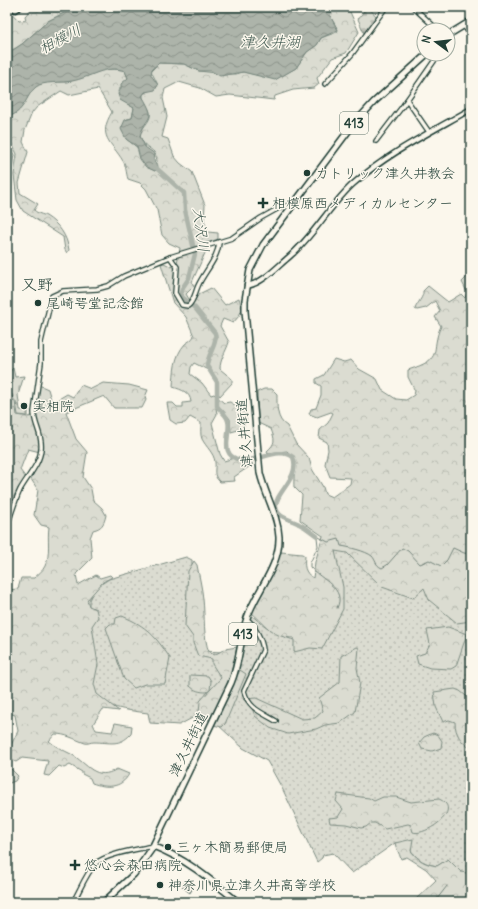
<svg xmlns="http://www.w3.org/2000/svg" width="478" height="909" viewBox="0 0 478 909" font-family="Delius,'Klee One',sans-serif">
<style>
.grass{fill:url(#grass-dots);stroke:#7d8c82}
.forest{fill:url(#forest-crowns);stroke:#7d8c82}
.cemetery{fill:url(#cemetery-stones);stroke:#7d8c82}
.water{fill:url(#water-waves);stroke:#74847b}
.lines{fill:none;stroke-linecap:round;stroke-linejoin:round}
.stream{stroke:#74847b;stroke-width:1}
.river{stroke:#adb4aa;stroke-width:4.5}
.minor-casing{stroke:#1f3d34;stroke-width:6}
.major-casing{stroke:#1f3d34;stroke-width:7}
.highway-casing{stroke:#1f3d34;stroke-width:8}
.minor{stroke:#fbf7ec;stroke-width:3.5}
.major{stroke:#fbf7ec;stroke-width:4}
.highway{stroke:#fbf7ec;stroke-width:5}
.poi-dot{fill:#1f3d34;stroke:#fbf7ec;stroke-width:1.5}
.labels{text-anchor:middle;stroke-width:3;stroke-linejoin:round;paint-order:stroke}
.shield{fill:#fbf7ec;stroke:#61756b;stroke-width:1}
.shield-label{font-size:13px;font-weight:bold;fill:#1f3d34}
.poi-label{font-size:14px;fill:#1f3d34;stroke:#fbf7ec;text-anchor:start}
.street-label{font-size:14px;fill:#1f3d34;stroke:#fbf7ec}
.water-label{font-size:15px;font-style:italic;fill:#425b52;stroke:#fbf7ec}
.quarter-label{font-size:16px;fill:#1f3d34;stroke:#fbf7ec}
</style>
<defs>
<pattern id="grass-dots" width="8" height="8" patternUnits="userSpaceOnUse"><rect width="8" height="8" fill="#dbdcd1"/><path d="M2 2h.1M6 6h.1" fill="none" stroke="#bcbeb4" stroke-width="1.8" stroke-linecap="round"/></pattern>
<pattern id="forest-crowns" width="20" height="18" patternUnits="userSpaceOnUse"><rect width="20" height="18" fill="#dbdcd1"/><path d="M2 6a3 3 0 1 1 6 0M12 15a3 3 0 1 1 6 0" fill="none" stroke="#bcbeb4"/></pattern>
<pattern id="cemetery-stones" width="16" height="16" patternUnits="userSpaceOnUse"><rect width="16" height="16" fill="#dbdcd1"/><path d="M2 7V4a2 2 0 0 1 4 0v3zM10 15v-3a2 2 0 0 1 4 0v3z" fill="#bcbeb4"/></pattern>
<pattern id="water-waves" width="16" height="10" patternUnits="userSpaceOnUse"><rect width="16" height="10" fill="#adb4aa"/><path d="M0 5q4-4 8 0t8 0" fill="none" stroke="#8c948b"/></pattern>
</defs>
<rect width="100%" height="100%" fill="#fbf7ec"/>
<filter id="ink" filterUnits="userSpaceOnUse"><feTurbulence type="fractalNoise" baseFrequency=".025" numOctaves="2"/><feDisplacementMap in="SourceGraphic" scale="8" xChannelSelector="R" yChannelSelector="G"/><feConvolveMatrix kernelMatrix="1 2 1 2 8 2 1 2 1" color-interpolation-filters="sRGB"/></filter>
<g filter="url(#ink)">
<g class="grass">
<polygon points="7,141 14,155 9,182 11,191 7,193"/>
<path d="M336,544l135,54v276l-10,-2 -13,-13 -11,7c-16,-3 -23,-9 -31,-24l-11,1 -43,30 -19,-20 -10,2 -1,3 -5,4 -34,-72 -16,-29 -24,-13 -26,-24 -19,-9 -19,10 -29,-2 -2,-10c-24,-3 -40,-5 -60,-19l1,-94 6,-12 14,-9 77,-22 6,3v13l12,78 18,1 21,-2 8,-35c21,17 31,24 58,28l24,-63z"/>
</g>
<g class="forest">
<polygon points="44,7 76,7 48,21 22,44 7,54 7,8 19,21 26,20 25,16 32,8 38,11"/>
<path d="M333,7h19l-2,5 9,20 -13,21 -14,5 -15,20 2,6 -5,4 -21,2 -18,6 -1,4 -44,-5 -14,2 -16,-9 -21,-6 -14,7 -2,9 4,19 -5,20 6,2 6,17 6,7 12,9 13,33 -1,15 4,12 10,1v6l-8,3 -18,40 2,4 -8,8 3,5 5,2 5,-7 12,-6 14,17 14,-7 3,11 -3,7 -6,7 -10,-4 -3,7 9,16c-3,10 -9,17 -9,27l12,10v4l-12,13 -4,-5 2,-10 -6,-9 -18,-9 -3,4 -1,7 12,9 9,12 3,-1 10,9 6,-1 16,11v8l-4,8 -11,3 -1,-13 -8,-10 -6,-1 1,6 -5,9 8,31 4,7 10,-3 19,6 -19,13 1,4 -15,1c-8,-7 -4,-12 -5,-20 -1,-9 -9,-15 -13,-23 -2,-4 -1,-11 -1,-16l-11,-6 -5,6 -9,1 -6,-4 -3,-17h6l4,4h6v-4l8,-1c-1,-10 -9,-12 -18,-15 1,-15 1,-31 12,-43 4,-3 7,-4 9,-8l-8,-19 -13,-14 -12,-39 3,-1 8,4 5,-4 3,-15 -11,-5 -7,-8 -5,-25 -11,-21 -6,-6 -12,-4c-2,-6 -2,-14 -5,-18 -12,-20 -26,-24 -11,-49l-14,-23 -29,6 -8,-4 -24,16 -5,6 -7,17 -2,12 5,10 -9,31 1,10 18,11 -4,6c4,4 8,4 12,6 13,8 21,20 23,34l-2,3 -2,-3 -2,-13 -40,-26 -6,-11 -3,-25 3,-21 -10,-20v-18c17,-2 18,-20 29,-30 6,-5 22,-4 30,-4 20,-3 38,-18 59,-11l3,7 -10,13c1,10 10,12 16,17l-2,10 -5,1 -1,20 11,8 10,20 8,4 3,-4c-1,-4 -1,-11 -4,-15 -4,-4 -10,-6 -13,-13 -4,-8 7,-14 9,-22 2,-9 -8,-14 -7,-23l15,-9 -7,-14 8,-8 25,1 15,7 25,3h12l7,-2 33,7 20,-11 11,-16 10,-7 4,-7 16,-6 1,-2 -8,-14z"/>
<path d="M468,276l3,2v343l-14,2 -28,-23 -5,-12 -11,10 -31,-11 -35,-34 -12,-2 8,36v22l-21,40 -12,-1 -16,4v-14c-21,0 -27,-12 -42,-25l29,-61 21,2 3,2c-1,10 -1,16 8,22l2,-16 8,-26 -23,-16 2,-25 -8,-8c-1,-14 4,-27 -7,-36l-19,2 -1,-2c9,-8 8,-11 4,-22l-13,-6 -1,-31 7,-3h8l5,5c0,11 -1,26 10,32l9,18 13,14 3,11 11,18 2,7 7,3 18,-13 1,-6 -21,-1 -5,-13 3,-14 -1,-8 -8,-4 1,-8 8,-7 5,-10 -2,-1 -14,5 -8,-3 2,-5 5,-1 5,-13v-9l-5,-3v-4l8,-4 10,-16 10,3 7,-2 8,9 18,10 5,11 14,9 10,1 8,-5 1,-4 -7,-14v-7c38,-12 21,-18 33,-44l-6,-9 5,-6 -5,-10 -9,7 -9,2 -2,-1c2,-6 9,-12 8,-18l5,-5 20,16 13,-8 4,4 2,-6 -5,-10z"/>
<path d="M103,383l26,2 19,5 -3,7 1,3 -4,8h-28l-10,-12 -38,16 10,27 11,13 -4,25 8,12 2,11 9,8 4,7c-2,9 -4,13 -13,15l-3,8 2,20 -16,16 2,11 18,-10 4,3 10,-3 2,2 -9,5 -16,18 2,6 7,3 2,8 -6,9 6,38 -4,20 3,10 22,17 -16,-2 -10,15 3,6 16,2 3,-9 17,3 -1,8c-12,13 -21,8 -37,8 -4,0 -6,2 -9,1 -11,-4 -19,-9 -30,-9l-6,7c7,6 14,9 22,13 17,10 25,28 46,15l12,5c-8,15 -23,14 -37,9l-2,-5 -8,-4v-2l-12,-7 -6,3 -5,-2 -10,10 -5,-1 4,-14 -26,-3 -6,4 -9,-4v-5l11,-22 -3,-16 -8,-3v-122l11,-1 3,-11h13c3,-3 9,-7 11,-12 6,-12 2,-26 4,-39l-8,-2 -7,-10 4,-25 -7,-11 11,-24 -2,-3 -12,-3 -8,21 6,8 -11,16 -8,18v-123l4,4 2,7 2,2 2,13 12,2 7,-3 3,-29 9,4 4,14 15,-9 6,3 8,-12 10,4z"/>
<path d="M194,561l3,4c2,11 5,23 6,34 2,18 0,38 6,53l5,3 11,-6 12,-2 -8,34 -16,34 -5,2 -9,-3 1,-13 21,-23 -9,-14v-5l-14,-3 -5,-13v-6l-8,-11 3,-55z"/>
<path d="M122,616c25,10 34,21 48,42l-5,26h-20l-11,4 -10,-9 -18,-51 4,-4h5l1,-6z"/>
<polygon points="448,627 467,634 456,666 451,669 430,668 418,664 416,656 425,653 430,644 427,630"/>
<polygon points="357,647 359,648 357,668 360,683 355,712 340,723 325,725 316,729 288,734 270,728 255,716 252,708 243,699 256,698 302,719 315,718 323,711 319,698 340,682 341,656"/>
<polygon points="240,670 246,674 225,724 222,727 213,725"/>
<path d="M190,675l18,1 3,5 -1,9 -3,2c-7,0 -12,-1 -17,-6z"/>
<path d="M455,689l5,2 11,9v49c-10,-7 -16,-15 -16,-27l-6,-2 -6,2 -7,-15 -2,-15z"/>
<polygon points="433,733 438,735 442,741 441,748 432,751 422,749 419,743 424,737"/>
<polygon points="7,765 18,776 15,781 7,784"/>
<path d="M338,794l31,4 5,3 9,-4h13l15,5 28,-3c26,11 -15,38 -26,33l-2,-7 -3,-1 -23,5 -10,-6h-4l-5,4 -5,1 -15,-4 -16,-1 -1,-5 9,-1 5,-8 -7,-8z"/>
<path d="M413,839l-2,12c8,10 14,13 26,15l11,-7 13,13 10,2v28h-55l-1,-2 21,-20 -10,-11 -19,-12 -6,2c-2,-7 -5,-10 -6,-16z"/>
</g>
<g class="cemetery">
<polygon points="362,7 368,7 377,17 364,33 358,19 364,11"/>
<path d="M13,368l2,9 9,-1 -6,19 2,15h8v6l-10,-1 -2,-13c-4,-4 -6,-10 -9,-14v-13z"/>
</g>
<g class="water">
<path d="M76,7h256l-2,9 8,14 -17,8 -4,7 -10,7 -11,16 -21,12 -32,-8 -23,4 -9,-5h-12l-15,-7 -25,-1 -7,6 -1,6 7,10 -3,5 -10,2 -3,4c16,26 4,18 -2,40l5,11 10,7 -1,6 4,8 -3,3 -9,-4 -6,-8 -3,-12 -11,-8 -5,-10 4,-9 7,-2 2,-10 -14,-8 -2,-6 3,-6v-4l7,-6 -3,-7c-19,-7 -35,7 -53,10 -9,2 -30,0 -36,6 -11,9 -11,26 -29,30v-63l15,-10 26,-23z"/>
<polygon points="185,882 193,888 190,893 182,887"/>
</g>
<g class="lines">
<g class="stream">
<path d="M317,536l11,6 11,-3 2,7c7,1 25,5 31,10 4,4 3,9 10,12l5,-3 15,-17 6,3 12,13 9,-4 12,6 6,-6 6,-12 11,5 7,1"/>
<path d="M317,537l1,9 -8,17v4c11,13 37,21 27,41"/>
<polyline points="436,902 437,899 447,886"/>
</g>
<path class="river" d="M154,166l30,27 1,17 10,44 -6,24 -6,9 -2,6 1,4 13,11 20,25c3,11 -8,22 -8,33l10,16v24c4,6 10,9 11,15 4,11 -11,35 13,39 16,3 38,-14 52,-3 8,21 -19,36 -17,50 1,11 15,12 23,17 7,3 12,8 18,12"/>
<defs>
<g id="minor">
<polyline points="413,7 438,30"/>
<polyline points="463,25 471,35"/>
<polyline points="325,84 352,54 386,7"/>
<polyline points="407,100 429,132"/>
<polyline points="376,141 402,107 439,54"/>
<path d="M170,257l7,10 -2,26 7,12 6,1c6,-5 7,-13 10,-20 6,-14 20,-27 21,-44"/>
<path d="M7,526c4,-12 8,-25 13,-36 7,-13 20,-26 21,-41 2,-14 -7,-24 -7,-37l7,-49v-21l11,-46 11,-5 34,-2 11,-3 16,-10 46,-19 62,-19 29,-20 18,-10 14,-4"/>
<path d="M247,619c8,7 15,21 16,31l-19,41c5,18 17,21 32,30"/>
<path d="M73,902c7,-12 13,-28 22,-38 10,-10 44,-15 58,-18"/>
</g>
<g id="major">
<polyline points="10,7 16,10 20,7"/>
<path d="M247,286c16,-3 30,-19 42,-29 25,-21 40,-51 64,-73 35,-31 78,-52 118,-75"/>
</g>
<g id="highway">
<polyline points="448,35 471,21"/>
<path d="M153,846c32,12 58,34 85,56"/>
<path d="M104,902l30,-28 17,-24 80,-167c9,-21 9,-44 16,-65 9,-27 33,-51 32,-81 -1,-22 -14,-42 -19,-64l-15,-162v-11l5,-30 13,-25 89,-119 22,-24 53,-48"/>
</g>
</defs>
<use href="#minor" class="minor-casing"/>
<use href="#major" class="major-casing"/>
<use href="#highway" class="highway-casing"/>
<use href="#minor" class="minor"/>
<use href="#major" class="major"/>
<use href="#highway" class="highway"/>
</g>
</g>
<g class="poi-dot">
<circle cx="307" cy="173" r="4"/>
<path d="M261 197h4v4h4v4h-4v4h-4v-4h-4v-4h4z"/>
<circle cx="38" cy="303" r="4"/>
<circle cx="24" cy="406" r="4"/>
<circle cx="168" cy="847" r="4"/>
<path d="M73 859h4v4h4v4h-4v4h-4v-4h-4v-4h4z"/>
<circle cx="160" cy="885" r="4"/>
</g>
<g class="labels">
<g class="shield">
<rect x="340" y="112" width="28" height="22" rx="3"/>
<rect x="229" y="623" width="28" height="22" rx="3"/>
</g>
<g class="shield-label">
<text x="354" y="128">413</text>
<text x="243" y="639">413</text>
</g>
<g class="poi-label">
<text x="315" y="178">カトリック津久井教会</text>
<text x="272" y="208">相模原西メディカルセンター</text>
<text x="46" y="308">尾崎咢堂記念館</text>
<text x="32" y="411">実相院</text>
<text x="176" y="852">三ヶ木簡易郵便局</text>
<text x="84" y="870">悠心会森田病院</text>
<text x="168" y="890">神奈川県立津久井高等学校</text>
</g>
<g class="street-label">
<text transform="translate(244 433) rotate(-95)" y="5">津久井街道</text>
<text transform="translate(188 744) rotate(-64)" y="5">津久井街道</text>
</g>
<g class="water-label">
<text transform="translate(60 39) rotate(-28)" y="5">相模川</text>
<text x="270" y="47">津久井湖</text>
<text transform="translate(201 230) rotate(83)" y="5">大沢川</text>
</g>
<g class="quarter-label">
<text x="37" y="290">又野</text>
</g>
</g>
<rect width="478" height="909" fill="none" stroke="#fbf7ec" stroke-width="24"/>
<rect x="12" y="12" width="454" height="885" fill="none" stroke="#1f3d34" stroke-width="1.5" filter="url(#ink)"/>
<g transform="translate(436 42) rotate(285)"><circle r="19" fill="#fbf7ec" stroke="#a3ada2"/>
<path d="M0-3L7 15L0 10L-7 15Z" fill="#1f3d34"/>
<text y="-6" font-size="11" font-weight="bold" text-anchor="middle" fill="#1f3d34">N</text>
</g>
</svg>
